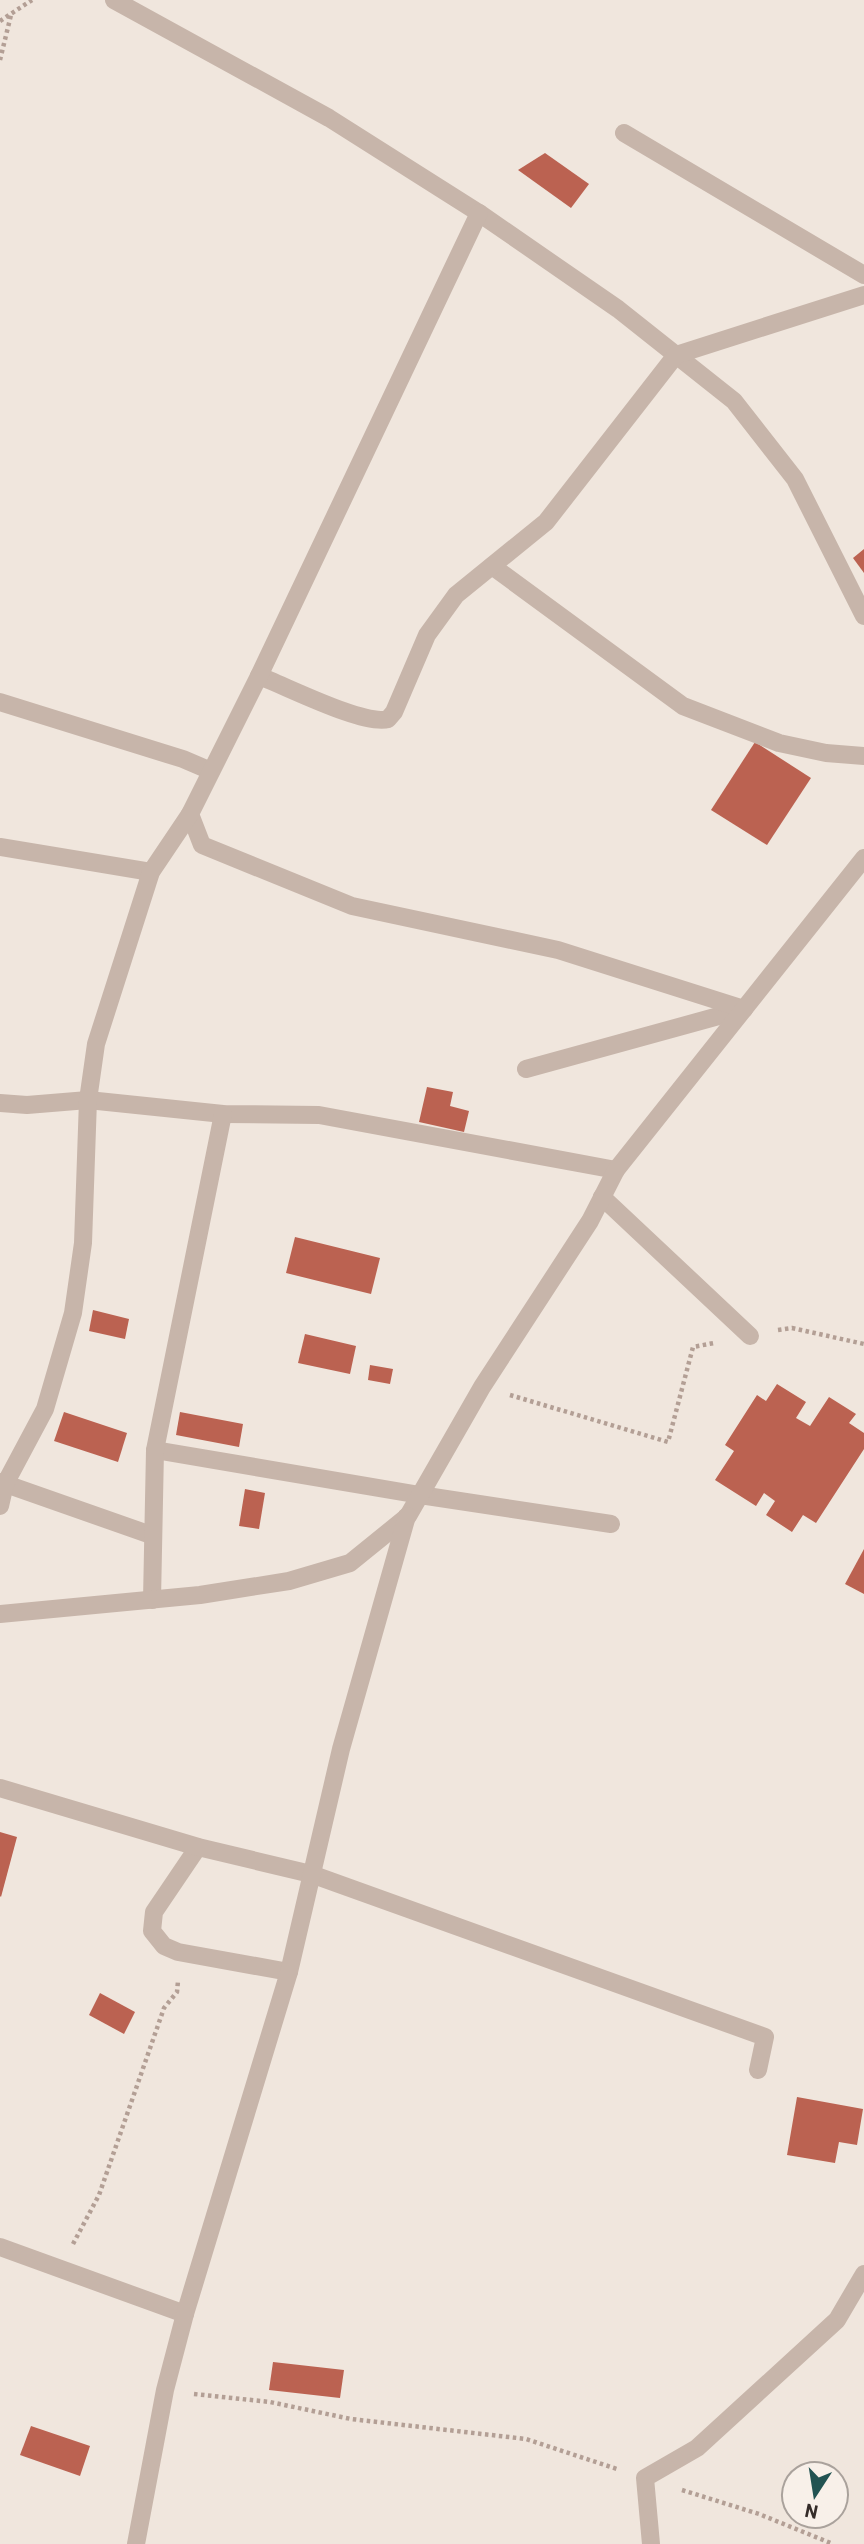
<svg xmlns="http://www.w3.org/2000/svg" width="864" height="2544" viewBox="0 0 864 2544" font-family="Barlow,sans-serif">
<style>
.building{fill:#bb6251}
.lines{fill:none;stroke-linecap:round;stroke-linejoin:round}
.path{stroke:#b39f95;stroke-width:4.5;stroke-dasharray:3.5 3.5;stroke-linecap:butt}
.service{stroke:#c7b5aa;stroke-width:18}
.minor{stroke:#c7b5aa;stroke-width:18}
</style>
<rect width="100%" height="100%" fill="#f0e6dd"/>
<g class="building">
<polygon points="545,153 589,184 571,208 518,170"/>
<polygon points="864,549 864,573 853,558"/>
<polygon points="755,742 811,778 767,845 711,810"/>
<polygon points="427,1087 453,1092 450,1106 469,1111 464,1132 419,1122"/>
<polygon points="295,1237 380,1258 371,1294 286,1273"/>
<polygon points="93,1310 129,1319 125,1339 89,1331"/>
<polygon points="305,1334 356,1346 350,1374 298,1363"/>
<polygon points="370,1365 393,1369 390,1384 368,1380"/>
<polygon points="777,1384 806,1402 796,1418 810,1426 829,1397 856,1414 849,1423 864,1433 864,1449 816,1523 803,1515 792,1532 766,1515 775,1501 764,1493 756,1506 715,1480 734,1451 725,1445 757,1395 766,1401"/>
<polygon points="64,1412 127,1433 118,1462 54,1441"/>
<polygon points="180,1412 243,1424 239,1447 176,1435"/>
<polygon points="245,1489 265,1493 259,1529 239,1526"/>
<polygon points="864,1549 864,1594 845,1584"/>
<polygon points="0,1832 17,1837 1,1897 0,1896"/>
<polygon points="100,1993 135,2012 124,2034 89,2015"/>
<polygon points="797,2097 863,2109 857,2145 839,2142 835,2163 787,2155"/>
<polygon points="273,2362 344,2370 340,2398 269,2390"/>
<polygon points="31,2426 90,2446 80,2476 20,2455"/>
</g>
<g class="lines">
<g class="path">
<polyline points="0,21 32,0"/>
<polyline points="0,60 11,15"/>
<polyline points="778,1330 792,1328 864,1344"/>
<polyline points="510,1395 668,1442 693,1347 714,1343"/>
<polyline points="73,2244 99,2195 164,2008 177,1992 178,1981"/>
<polyline points="194,2394 270,2402 351,2419 526,2439 617,2469"/>
<polyline points="682,2490 759,2514 833,2544"/>
</g>
<g class="service">
<polyline points="624,133 864,275"/>
<polyline points="526,1069 744,1009"/>
<polyline points="602,1197 750,1336"/>
<polyline points="420,1495 611,1524"/>
<polyline points="198,1847 154,1912 152,1931 164,1946 178,1952 289,1972"/>
<polyline points="311,1874 765,2037 758,2070"/>
</g>
<g class="minor">
<polyline points="114,0 329,118 479,213 618,309 734,401 795,479 864,616"/>
<polyline points="492,566 683,706 779,743 826,753 864,756"/>
<path d="M259,676c27,10 105,50 129,43l6,-7 33,-77 29,-40 90,-73 130,-167 188,-60"/>
<polyline points="0,702 183,759 211,771"/>
<polyline points="190,814 202,845 352,906 558,950 744,1009"/>
<polyline points="0,847 151,872"/>
<polyline points="0,1103 27,1105 88,1100 223,1114 319,1115 616,1170"/>
<polyline points="155,1450 420,1495"/>
<polyline points="0,1482 151,1535"/>
<polyline points="0,1506 5,1484 45,1409 73,1313 83,1243 88,1100 96,1044 151,872 190,814 259,676 479,213"/>
<polyline points="152,1600 155,1450 223,1114"/>
<polyline points="0,1614 200,1595 289,1581 350,1563 408,1516 482,1387 590,1221 616,1170 864,858"/>
<polyline points="0,1788 198,1847 311,1874"/>
<polyline points="0,2247 185,2314"/>
<polyline points="136,2544 165,2390 185,2314 289,1972 341,1749 407,1516"/>
<polyline points="651,2544 645,2478 697,2448 837,2320 864,2274"/>
</g>
</g>
<g transform="translate(815 2495) rotate(192)"><circle r="33" fill="#f8f0e9" stroke="#aaa29c" stroke-width="2"/>
<path d="M0-5L12 26L0 18L-12 26Z" fill="#225352"/>
<text y="-10" font-size="19" font-weight="bold" text-anchor="middle" fill="#352c29">N</text>
</g>
</svg>
